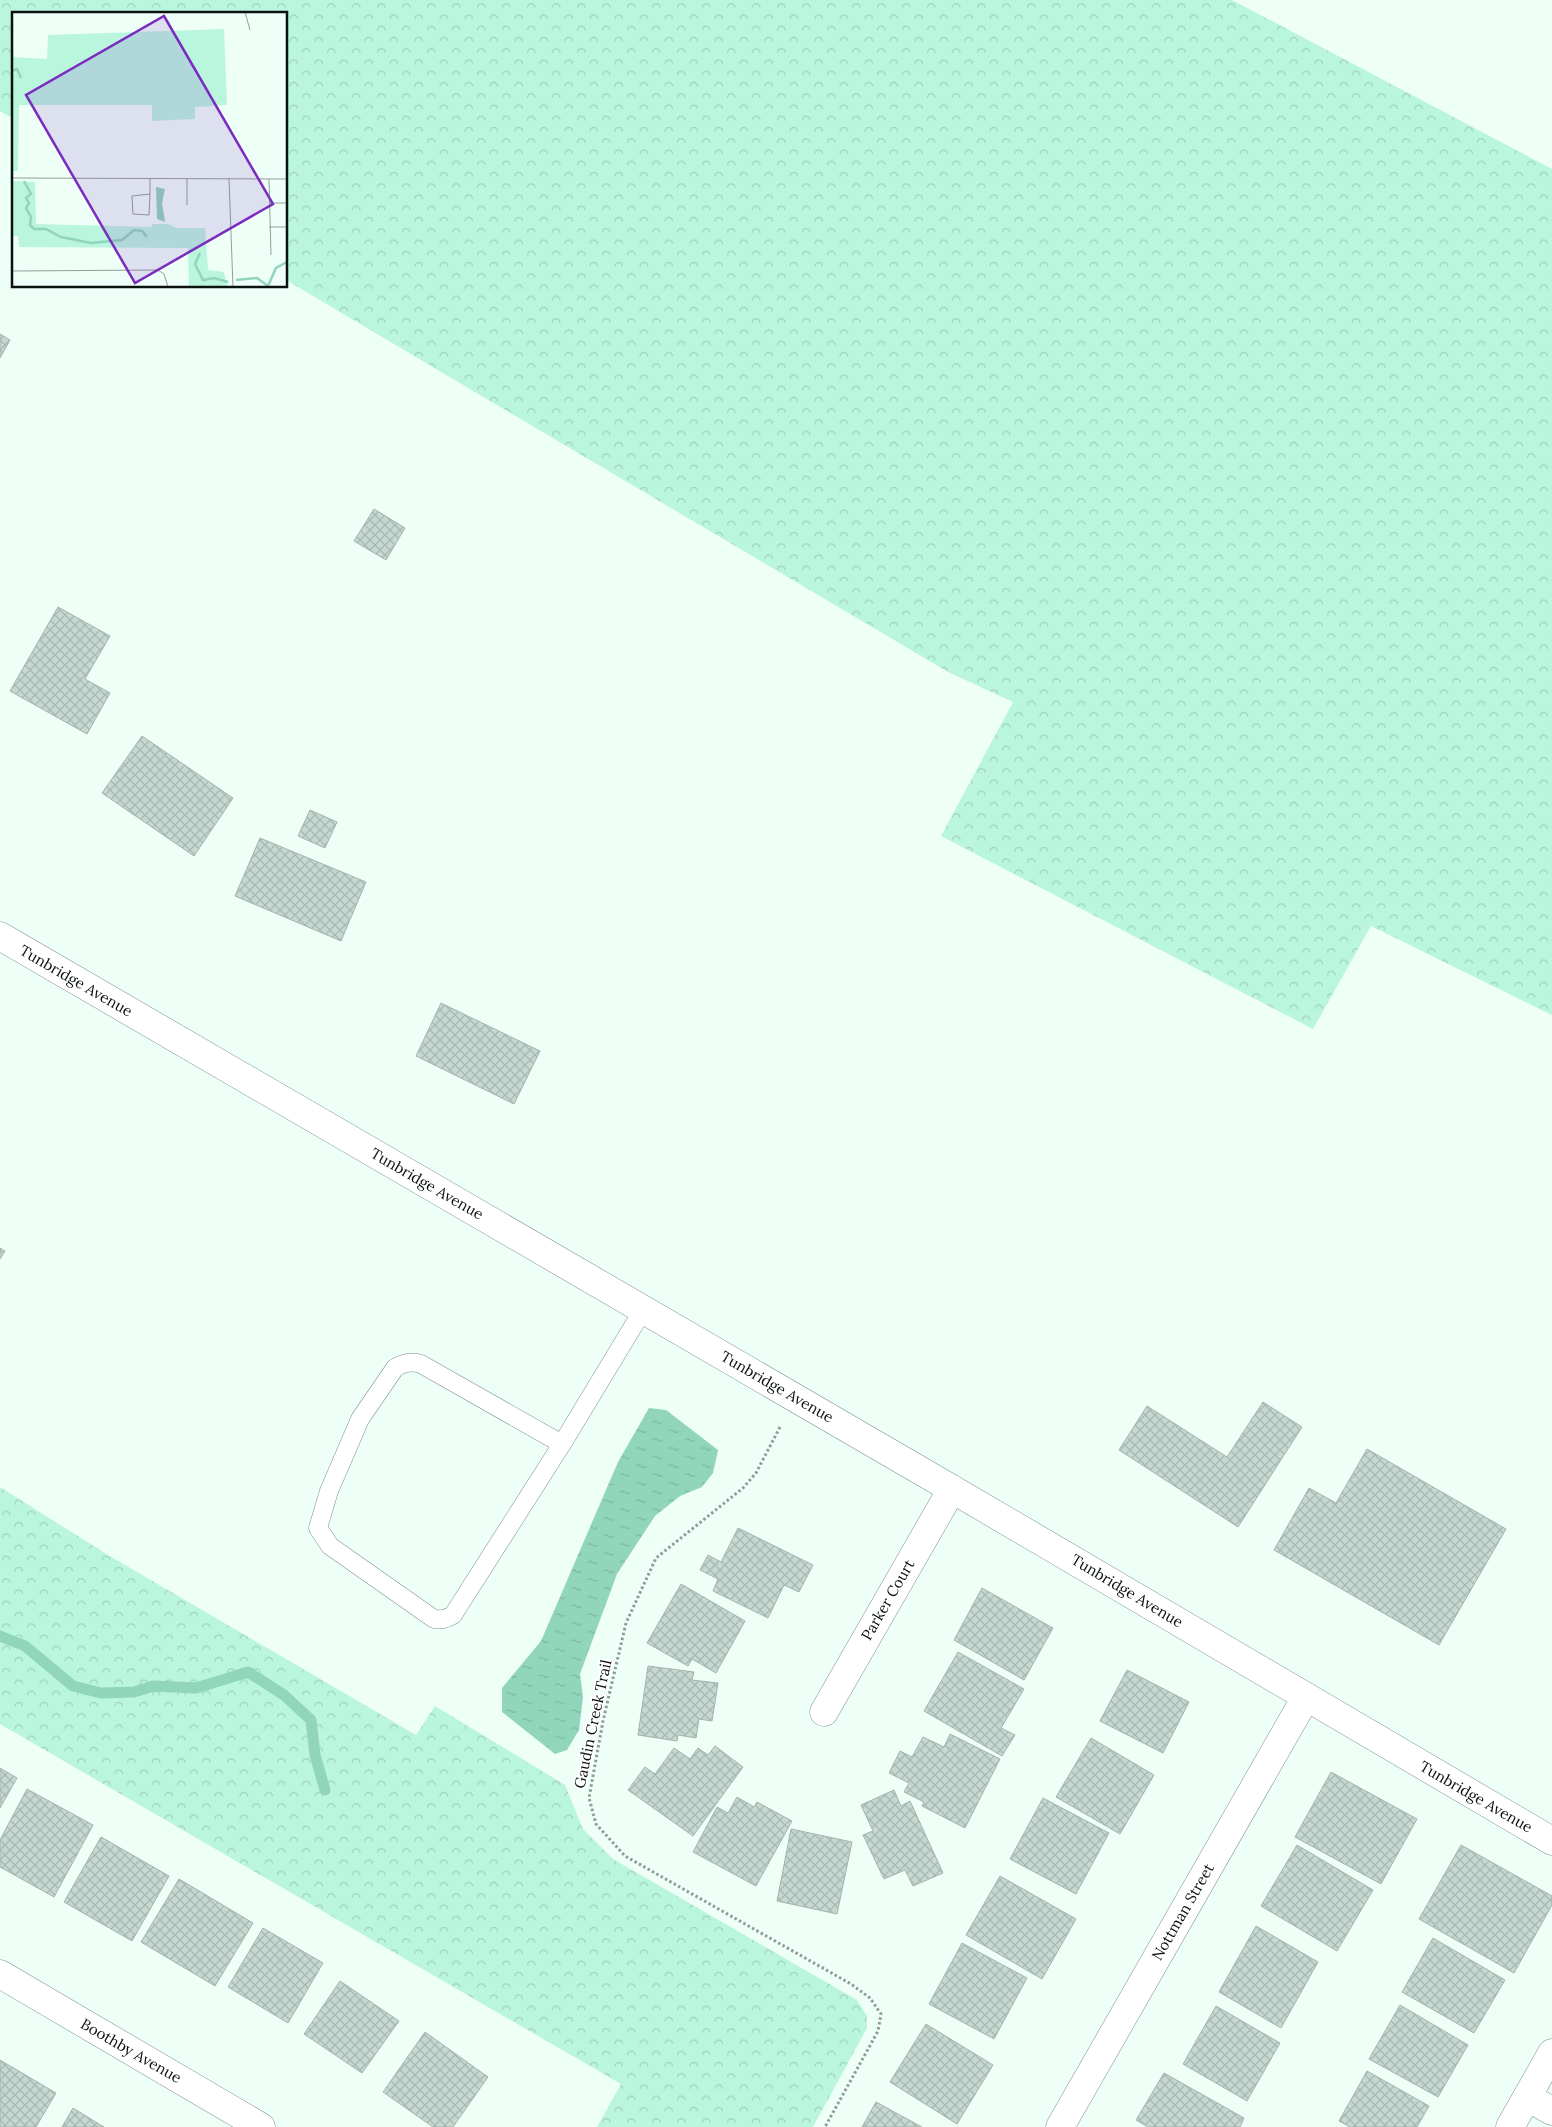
<svg xmlns="http://www.w3.org/2000/svg" width="1552" height="2127" viewBox="0 0 1552 2127" font-family="Lora,serif">
<style>
.forest{fill:url(#forest-crowns)}
.water{fill:url(#water-ripples)}
.lines{fill:none;stroke-linecap:round;stroke-linejoin:round}
.stream{stroke:#91d5bc;stroke-width:11}
.building{fill:url(#building-cross-hatch);stroke:#a2b5ad}
.service-casing{stroke:#81938c;stroke-width:19}
.minor-casing{stroke:#81938c;stroke-width:29}
.path{stroke:#8f9c97;stroke-width:3;stroke-dasharray:2.5 2.5;stroke-linecap:butt}
.service{stroke:#fff;stroke-width:18}
.minor{stroke:#fff;stroke-width:28}
.labels{text-anchor:middle;stroke-width:4;stroke-linejoin:round;paint-order:stroke}
.street-label{font-size:15px;fill:#0a110e;stroke:#fff}
.inset-river{fill:none;stroke:#91d5bc;stroke-width:2.5}
.inset-road{fill:none;stroke:#93a09a;stroke-width:1}
.view{fill:#7b2cbf;fill-opacity:0.15;stroke:#7b2cbf;stroke-width:2.5}
.inset-edge{fill:none;stroke:#0a110e;stroke-width:2.5}
</style>
<defs>
<pattern id="forest-crowns" width="20" height="18" patternUnits="userSpaceOnUse" patternTransform="scale(1.25)"><rect width="20" height="18" fill="#baf5de"/><path d="M2 6a3 3 0 1 1 6 0M12 15a3 3 0 1 1 6 0" fill="none" stroke="#9fd1bd"/></pattern>
<pattern id="water-ripples" width="26" height="14" patternUnits="userSpaceOnUse" patternTransform="scale(1.25)"><rect width="26" height="14" fill="#91d5bc"/><path d="M2 4q2-2 4 0t4 0M15 11q2-2 4 0t4 0" fill="none" stroke="#7cb6a0"/></pattern>
<pattern id="building-cross-hatch" width="8" height="8" patternUnits="userSpaceOnUse" patternTransform="scale(1.25)"><rect width="8" height="8" fill="#c5d9d1"/><path d="M0 0l8 8M0 8l8-8" fill="none" stroke="#a8b9b2"/></pattern>
</defs>
<rect width="100%" height="100%" fill="#eefff8"/>
<g class="forest">
<polygon points="0,0 1232,0 1552,169 1552,1015 1371,926 1313,1029 941,836 1013,702 948,672 286,280 286,14 14,14 14,119 0,111"/>
<polygon points="0,1487 108,1555 416,1735 435,1706 565,1785 583,1829 613,1859 857,2000 867,2016 867,2028 813,2127 597,2127 621,2084 0,1724"/>
</g>
<polygon class="water" points="649,1408 666,1410 718,1450 713,1473 702,1487 680,1496 655,1516 617,1574 580,1674 583,1697 579,1730 567,1750 555,1754 502,1712 502,1688 541,1641 618,1462"/>
<g class="lines">
<polyline class="stream" points="0,1636 25,1646 73,1686 101,1693 134,1692 153,1686 196,1688 248,1672 284,1695 311,1720 315,1755 325,1790"/>
</g>
<g class="building">
<polygon points="0,334 10,340 0,358"/>
<polygon points="374,509 405,528 386,560 354,541"/>
<polygon points="58,607 110,636 85,679 110,693 87,734 10,691"/>
<polygon points="142,736 233,798 194,856 102,793"/>
<polygon points="310,810 337,822 325,848 298,836"/>
<polygon points="260,838 366,882 341,941 235,896"/>
<polygon points="441,1003 540,1051 514,1104 416,1056"/>
<polygon points="0,1248 5,1251 0,1259"/>
<polygon points="1263,1402 1302,1427 1238,1527 1119,1450 1147,1406 1227,1457"/>
<polygon points="1367,1449 1506,1529 1439,1645 1274,1550 1309,1488 1336,1503"/>
<polygon points="738,1528 813,1565 799,1592 784,1585 768,1618 713,1591 718,1579 700,1570 708,1555 721,1562"/>
<polygon points="681,1584 745,1621 716,1673 692,1659 688,1666 647,1643"/>
<polygon points="982,1588 1053,1628 1024,1680 954,1640"/>
<polygon points="958,1652 1024,1689 1001,1728 1015,1735 1002,1756 924,1711"/>
<polygon points="648,1666 694,1672 692,1680 718,1683 712,1721 699,1719 696,1738 678,1735 677,1741 638,1735"/>
<polygon points="1127,1670 1189,1702 1163,1753 1100,1721"/>
<polygon points="950,1734 1000,1759 965,1828 922,1806 924,1802 904,1792 909,1783 889,1773 900,1751 912,1757 923,1737 944,1747"/>
<polygon points="1091,1738 1154,1775 1120,1834 1056,1797"/>
<polygon points="715,1746 743,1767 693,1836 628,1790 645,1767 655,1774 674,1748 690,1759 698,1748 708,1755"/>
<polygon points="0,1768 17,1778 0,1808"/>
<polygon points="1331,1772 1417,1819 1381,1884 1295,1837"/>
<polygon points="27,1789 93,1825 54,1897 0,1867 0,1840"/>
<polygon points="894,1790 901,1806 910,1801 943,1873 913,1886 905,1870 884,1879 863,1835 873,1831 861,1805"/>
<polygon points="737,1797 754,1807 757,1802 792,1821 756,1886 693,1852 717,1807 728,1813"/>
<polygon points="1043,1798 1109,1833 1076,1894 1010,1859"/>
<polygon points="791,1829 852,1842 837,1914 777,1901"/>
<polygon points="101,1837 169,1876 132,1941 64,1902"/>
<polygon points="1297,1845 1373,1890 1337,1951 1261,1906"/>
<polygon points="1461,1845 1552,1896 1552,1905 1514,1973 1419,1919"/>
<polygon points="1000,1876 1076,1919 1042,1979 966,1935"/>
<polygon points="179,1879 253,1923 215,1986 141,1942"/>
<polygon points="1256,1926 1318,1962 1281,2028 1219,1992"/>
<polygon points="263,1928 323,1963 288,2023 228,1987"/>
<polygon points="1433,1938 1505,1980 1474,2033 1402,1992"/>
<polygon points="962,1943 1027,1978 994,2039 929,2004"/>
<polygon points="340,1981 399,2021 362,2073 304,2034"/>
<polygon points="1400,2005 1468,2045 1438,2097 1369,2059"/>
<polygon points="1216,2006 1280,2043 1247,2101 1183,2064"/>
<polygon points="926,2024 993,2065 957,2124 890,2082"/>
<polygon points="425,2032 488,2077 453,2127 433,2127 383,2092"/>
<polygon points="0,2060 56,2093 36,2127 0,2127"/>
<polygon points="1367,2071 1429,2106 1417,2127 1350,2127 1339,2121"/>
<polygon points="1164,2073 1244,2118 1240,2127 1148,2127 1136,2120"/>
<polygon points="876,2102 922,2127 862,2127"/>
<polygon points="73,2108 104,2127 62,2127"/>
</g>
<g class="lines">
<defs>
<path id="service" d="M562,1444l-141,-80c-9,-3 -18,-1 -26,4l-35,51 -31,72 -11,37 12,18 104,73c8,1 12,0 19,-4l109,-171 81,-134"/>
<g id="minor">
<polyline points="0,936 952,1489 1552,1841"/>
<polyline points="824,1712 952,1489"/>
<polyline points="0,1974 261,2127"/>
<polyline points="1527,2097 1552,2111"/>
<polyline points="1060,2127 1306,1697"/>
<polyline points="1510,2127 1552,2053"/>
</g>
</defs>
<use href="#service" class="service-casing"/>
<use href="#minor" class="minor-casing"/>
<polyline class="path" points="780,1427 756,1473 743,1488 656,1558 626,1623 603,1721 589,1798 596,1824 625,1856 851,1984 870,1998 881,2014 878,2031 825,2127"/>
<use href="#service" class="service"/>
<use href="#minor" class="minor"/>
</g>
<g class="labels">
<g class="street-label">
<text transform="translate(76 981) rotate(30)" y="5">Tunbridge Avenue</text>
<text transform="translate(427 1184) rotate(30)" y="5">Tunbridge Avenue</text>
<text transform="translate(777 1387) rotate(30)" y="5">Tunbridge Avenue</text>
<text transform="translate(1127 1591) rotate(31)" y="5">Tunbridge Avenue</text>
<text transform="translate(888 1600) rotate(-60)" y="5">Parker Court</text>
<text transform="translate(593 1724) rotate(-78)" y="5">Gaudin Creek Trail</text>
<text transform="translate(1476 1797) rotate(30)" y="5">Tunbridge Avenue</text>
<text transform="translate(1183 1912) rotate(-60)" y="5">Nottman Street</text>
<text transform="translate(131 2051) rotate(30)" y="5">Boothby Avenue</text>
</g>
</g>
<g transform="translate(12 12)">
<rect width="275" height="275" fill="#eefff8"/>
<path d="M212,17l3,76 -32,2v12l-43,2v-16h-133l-1,66h-6v-114l35,2 1,-24zM0,169l23,1 1,42 116,3v-3h16l8,4h29l3,42 16,2 3,15h-38l-1,-39 -169,-1 -1,-11h-6z" fill="#baf5de"/>
<path d="M144,175l9,2 -3,14 3,19 -8,-3z" fill="#91d5bc"/>
<path class="inset-river" d="M0,59l5,-2 4,9M12,169l7,13 -5,4 3,5 -3,5 5,9 -1,8 4,4h12l15,8 30,6 31,-3 12,-10 8,1 5,6M188,241l-5,11 8,16 11,-2 14,4M224,268l21,-2 11,8 8,-18 11,-6"/>
<path class="inset-road" d="M233,0l5,18M0,166l275,1M175,166v27M217,167l4,108M257,167l2,76M138,182l-18,2 1,18 16,1 1,-21v-16M257,191h18M257,215h18M0,259l146,-1 6,4 4,13"/>
<path class="view" d="M152,4l109,188 -138,79 -109,-188z"/>
<rect width="275" height="275" class="inset-edge"/>
</g>
</svg>
